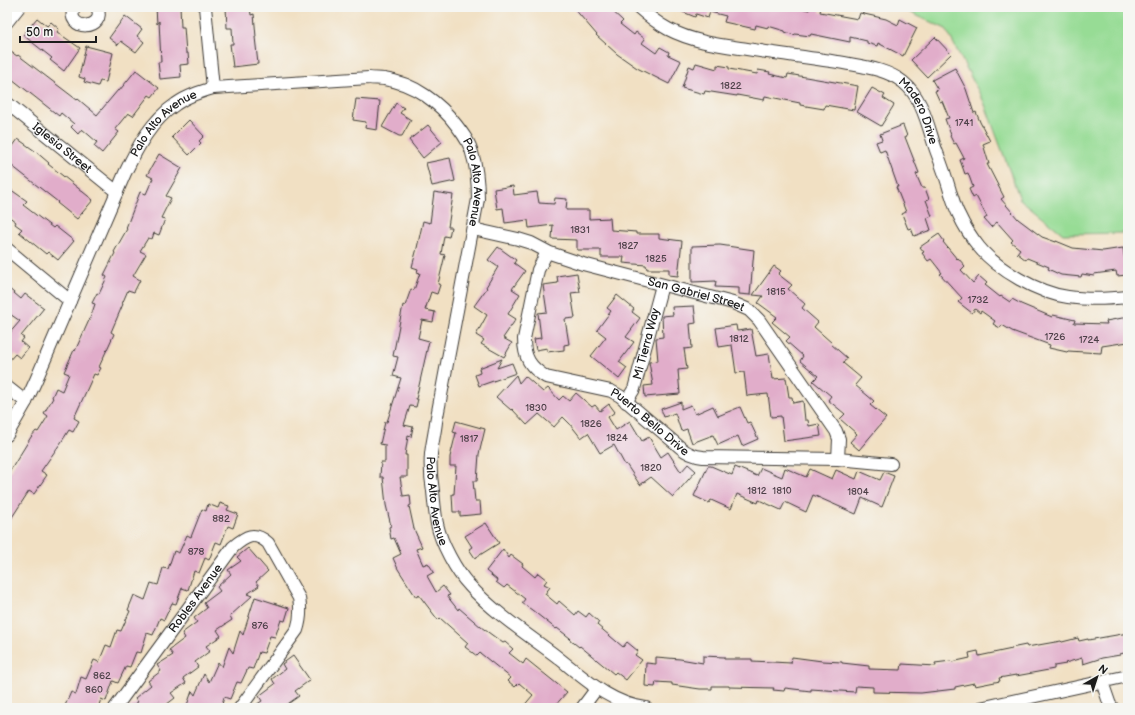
<svg xmlns="http://www.w3.org/2000/svg" width="1135" height="715" viewBox="0 0 1135 715" font-family="'Balsamiq Sans',sans-serif">
<style>
.green{fill:#97dc95;stroke:#5a7c58}
.building{fill:#e1adca}
.lines{fill:none;stroke-linecap:round;stroke-linejoin:round}
.minor-casing{stroke:#3c3935;stroke-width:14}
.minor{stroke:#fff;stroke-width:12}
.labels{text-anchor:middle;stroke-width:3.5;stroke-linejoin:round;paint-order:stroke}
.number-label{font-size:10px;fill:#4d4048}
.street-label{font-size:12px;fill:#1c1c1c;stroke:#f6f6f2}
</style>
<rect width="100%" height="100%" fill="#f6f6f2"/>
<filter id="ink" filterUnits="userSpaceOnUse"><feTurbulence type="fractalNoise" baseFrequency=".025" numOctaves="2"/><feDisplacementMap in="SourceGraphic" scale="8" xChannelSelector="R" yChannelSelector="G"/><feConvolveMatrix kernelMatrix="1 2 1 2 8 2 1 2 1" color-interpolation-filters="sRGB"/></filter>
<filter id="wash" filterUnits="userSpaceOnUse"><feTurbulence type="fractalNoise" baseFrequency=".012" numOctaves="4" result="noise"/><feDisplacementMap in="SourceGraphic" scale="16" xChannelSelector="R" yChannelSelector="G"/><feGaussianBlur stdDeviation="0.9" result="paint"/><feColorMatrix in="noise" values="0 0 0 0 0 0 0 0 0 0 0 0 0 0 0 0 0 1.4 0 .05"/><feComposite in="paint" operator="in"/></filter>
<g filter="url(#wash)">
<rect width="100%" height="100%" fill="#f1e0c3"/>
<polygon class="green" points="898,7 1128,7 1128,233 1063,234 1020,199 984,102 946,29"/>
<g id="blocks">
<g class="building">
<polygon points="156,7 180,7 181,27 184,27 186,53 188,53 189,64 180,65 181,77 160,79 158,62 161,62 159,21 157,24"/>
<polygon points="226,7 250,7 251,15 254,14 256,37 255,37 258,64 233,67 230,44 233,44 232,28 227,28"/>
<polygon points="573,7 608,7 623,21 620,24 634,35 636,32 645,39 642,43 656,53 660,47 669,52 668,55 681,61 669,84 637,68 617,54 596,35 597,35"/>
<polygon points="671,7 796,7 809,10 810,7 821,7 820,12 858,19 860,13 886,19 898,25 900,19 917,28 903,56 878,43 877,46 867,43 867,41 850,37 850,42 811,34 810,36 795,34 794,35 785,32 785,31 768,26 768,28 756,25 755,29 724,22 726,16 710,12 708,18 696,14 695,17"/>
<polygon points="125,16 142,29 137,36 144,42 136,52 121,41 118,45 109,38"/>
<polygon points="37,18 47,26 51,22 59,29 57,32 80,48 64,71 50,60 52,58 23,35"/>
<polygon points="935,37 951,54 927,77 911,60"/>
<polygon points="86,46 113,53 106,82 100,81 98,86 84,82 85,79 79,77"/>
<polygon points="11,52 17,56 18,55 77,100 78,99 97,115 118,90 119,91 136,70 159,88 152,97 149,95 133,116 128,113 115,129 119,132 102,153 94,146 97,142 82,129 78,134 71,127 74,124 61,113 59,116 7,75 7,57"/>
<polygon points="696,63 717,69 717,65 729,67 729,69 757,74 758,70 770,72 769,74 787,78 788,74 858,86 854,110 825,105 824,109 800,105 800,103 765,96 764,100 737,95 737,96 705,91 704,94 682,88 689,66 694,68"/>
<polygon points="955,68 966,89 974,113 976,112 980,122 990,141 983,144 989,164 987,164 1004,197 1001,199 1018,219 1042,237 1056,242 1056,241 1073,248 1103,251 1123,248 1127,275 1117,276 1116,271 1094,274 1094,276 1082,274 1081,277 1061,275 1048,269 1049,267 1027,258 1026,260 1017,253 1020,249 1011,242 1013,240 997,222 991,227 984,219 987,217 976,196 973,198 969,189 973,187 968,173 965,174 960,160 964,158 956,143 954,144 950,136 951,135 945,119 949,118 942,101 940,102 935,91 938,90 932,80"/>
<polygon points="872,88 885,95 883,98 894,105 881,126 857,112"/>
<polygon points="356,99 380,101 377,130 365,128 366,122 353,120"/>
<polygon points="396,103 404,108 400,113 411,120 402,136 399,136 382,127"/>
<polygon points="189,120 204,136 199,141 201,143 189,155 172,137"/>
<polygon points="428,125 442,142 423,158 409,140"/>
<polygon points="903,125 907,136 905,137 919,173 916,174 922,188 925,188 929,199 926,200 932,216 927,218 931,230 914,236 911,228 908,229 902,214 906,212 896,187 898,187 885,150 880,152 876,142 882,140 880,134"/>
<polygon points="18,139 35,151 49,163 48,164 93,200 77,219 57,203 58,202 7,162 7,141 13,146"/>
<polygon points="159,154 182,168 166,196 171,198 161,218 165,219 159,235 154,233 152,239 148,238 140,251 146,254 133,276 140,280 134,292 128,290 122,304 123,304 111,332 114,334 99,367 101,368 97,375 94,374 74,418 79,421 73,432 69,430 62,441 41,471 47,475 34,494 29,491 7,525 7,476 31,437 36,431 38,432 48,416 44,413 53,398 52,397 56,388 62,391 69,374 64,372 74,350 75,351 91,316 95,304 92,303 97,293 99,294 107,277 104,275 115,253 114,252 127,229 126,228 140,192 146,194 153,178 147,175"/>
<polygon points="450,158 455,181 432,186 426,163"/>
<polygon points="513,186 514,195 537,192 539,203 554,204 555,198 567,199 566,210 589,210 589,219 610,218 611,230 636,232 636,234 659,234 659,238 682,241 678,276 669,275 669,269 647,269 646,265 623,263 624,257 601,257 601,250 577,250 577,240 552,239 553,225 529,228 528,220 505,223 503,208 497,209 494,189"/>
<polygon points="7,187 27,201 23,205 53,228 55,226 74,241 58,260 48,252 46,254 19,232 22,229 15,224 16,222 7,215"/>
<polygon points="434,192 453,195 448,227 451,227 449,237 444,236 441,254 445,255 438,284 440,285 437,294 431,292 425,310 435,312 433,322 422,320 418,338 429,341 416,399 418,399 416,407 410,406 404,425 413,427 411,437 408,436 405,455 407,455 407,477 400,477 403,496 410,495 411,505 409,506 414,529 422,547 416,549 423,565 428,563 434,572 427,576 436,592 443,586 450,595 447,596 458,610 459,608 481,627 503,643 505,642 513,649 509,653 523,664 526,659 567,692 553,708 522,708 533,695 519,683 515,687 508,681 511,678 480,653 477,656 465,647 468,643 440,618 438,620 419,595 416,597 398,569 393,558 401,554 394,538 391,539 389,527 391,526 386,505 383,477 380,477 381,462 385,462 385,445 380,444 385,422 387,422 401,378 393,376 398,357 393,356 403,305 405,306 411,289 414,290 420,273 417,272 418,269 412,267 417,248 423,221 430,223"/>
<polygon points="939,234 944,241 943,242 957,259 958,258 965,266 961,270 973,283 979,276 987,283 985,285 1000,297 1001,296 1010,302 1012,299 1021,304 1052,317 1053,315 1075,320 1074,323 1107,324 1106,321 1128,317 1128,342 1102,346 1101,353 1068,351 1067,352 1049,348 1050,345 1012,331 1002,325 1000,328 993,324 995,321 981,311 980,313 975,309 972,313 958,302 962,298 940,274 942,273 931,259 928,261 922,253 924,252 920,247"/>
<polygon points="720,245 754,250 750,295 739,294 739,288 715,287 716,281 692,282 692,246"/>
<polygon points="498,247 516,260 514,263 525,271 512,289 520,294 508,314 516,319 503,338 512,343 504,357 481,344 484,340 476,335 487,315 474,306 487,288 486,287 498,267 488,260"/>
<polygon points="774,266 781,271 778,274 792,285 788,289 805,304 802,308 818,322 814,327 832,343 831,344 847,358 843,363 861,378 855,385 874,401 870,405 886,418 859,450 850,442 857,434 840,419 845,414 828,400 831,396 813,381 818,376 800,361 803,356 786,341 790,337 772,322 777,317 758,303 763,296 753,295"/>
<polygon points="577,273 580,292 571,293 575,318 565,319 569,344 564,345 564,350 547,352 547,348 536,350 534,339 541,338 538,313 547,312 543,285 558,283 557,276"/>
<polygon points="7,287 21,299 25,294 44,308 21,336 24,338 21,342 28,348 20,358 15,354 7,363 7,336 20,321 7,312"/>
<polygon points="617,295 634,309 632,312 640,318 626,337 634,342 619,362 627,368 619,379 591,356 606,337 597,330 611,311 607,308"/>
<polygon points="694,306 696,323 690,324 692,348 684,349 687,369 678,370 680,394 645,397 644,386 653,385 649,362 658,361 656,338 663,337 662,316 673,315 672,307"/>
<polygon points="736,325 737,331 751,329 756,356 769,354 773,379 786,378 789,397 792,397 793,403 803,401 805,420 808,420 809,426 819,424 821,436 784,441 781,416 771,417 768,394 747,396 744,372 736,373 732,345 719,347 716,328"/>
<polygon points="502,359 497,368 512,363 516,373 479,386 475,375 480,373 479,368"/>
<polygon points="516,375 519,383 525,376 543,392 548,388 559,400 563,396 569,401 576,393 592,407 595,405 600,411 609,404 615,412 608,417 616,430 630,421 642,441 649,437 661,457 668,452 681,472 688,464 696,471 673,497 651,477 640,485 626,464 625,465 614,445 600,453 588,433 581,438 570,424 563,417 554,427 539,414 527,425 512,409 511,410 496,397"/>
<polygon points="681,402 681,409 691,405 695,414 713,406 718,416 740,407 747,423 750,422 758,439 742,446 738,436 718,445 713,435 692,443 687,429 681,431 675,413 664,417 661,409"/>
<polygon points="456,421 485,429 479,454 477,481 473,481 475,501 480,501 481,514 460,516 460,512 453,512 452,494 454,494 456,466 450,466 450,457 456,433 453,432"/>
<polygon points="708,466 711,466 732,475 735,467 757,476 761,468 782,477 785,468 806,477 810,469 832,479 836,470 856,479 859,471 880,480 884,472 894,476 882,507 862,498 856,514 813,495 806,512 785,502 781,510 759,500 758,503 737,494 731,509 711,500 709,503 694,496"/>
<polygon points="220,503 229,506 227,510 238,514 233,528 228,526 221,544 216,542 209,560 205,558 199,573 194,571 188,590 182,588 176,604 172,603 164,620 160,618 153,635 147,633 141,653 136,652 130,667 126,666 118,683 113,681 106,701 101,699 98,708 64,708 71,692 76,694 81,677 86,679 94,660 99,662 106,645 111,647 117,630 121,631 130,611 128,610 134,595 145,600 151,583 158,585 163,568 168,569 174,551 179,553 187,535 191,537 202,509 206,511 208,504 218,508"/>
<polygon points="486,523 499,543 475,558 469,549 472,547 465,536"/>
<polygon points="248,548 268,571 256,582 259,586 247,594 252,596 230,616 232,620 217,630 221,636 206,646 210,651 195,662 198,667 183,678 186,683 171,693 175,698 162,708 128,708 138,702 135,698 151,685 148,681 161,671 157,665 173,655 169,650 185,638 182,633 197,622 194,618 207,608 204,603 220,591 217,587 231,574 228,570 241,561 237,557"/>
<polygon points="503,549 509,558 511,555 523,564 522,566 535,577 538,573 547,580 544,584 550,587 545,594 557,604 559,601 575,615 578,611 586,617 589,613 599,622 597,625 623,647 627,642 638,651 635,655 642,660 626,680 616,672 614,674 580,646 579,647 569,639 570,638 557,628 556,629 532,610 522,603 525,599 507,585 504,588 496,582 497,580 486,571"/>
<polygon points="255,597 289,608 285,621 281,620 275,637 270,636 264,653 259,652 253,669 248,668 241,683 237,682 230,699 224,697 221,708 186,708 192,691 195,695 204,674 209,682 218,662 222,667 229,647 233,653 240,631 243,635"/>
<polygon points="1128,633 1128,652 1120,654 1120,655 1102,658 1083,664 1082,658 1065,663 1066,664 1054,666 1054,669 1016,676 1016,675 999,678 1000,681 975,686 974,683 955,687 955,689 921,693 873,692 873,687 856,686 855,692 811,689 811,691 785,688 784,691 773,690 774,688 729,687 729,686 712,686 712,689 700,689 672,685 672,683 656,682 655,687 645,686 646,663 656,664 656,657 680,659 703,663 703,656 724,657 724,659 752,659 752,661 791,663 792,657 822,661 842,662 842,663 869,666 869,669 901,670 902,664 936,666 935,663 951,661 952,662 970,658 969,653 978,651 979,656 1012,649 1011,648 1026,645 1027,647 1061,641 1062,642 1078,638 1079,641 1088,639 1088,640"/>
<polygon points="293,656 310,680 295,691 299,696 282,708 251,708 262,701 259,696 275,684 272,679 285,669 282,664"/>
</g>
</g>
</g>
<g filter="url(#ink)">
<use href="#blocks" fill-opacity="0" stroke="#3c3935" stroke-width="1"/>
<g class="lines">
<defs>
<g id="minor">
<path d="M74,7c-10,25 34,24 23,0"/>
<polyline points="205,7 213,88"/>
<path id="s1" d="M638,7c9,8 19,16 30,22 25,13 52,16 79,20 32,5 65,9 97,14 21,4 42,6 59,19 20,16 25,45 33,68 5,13 10,27 14,41 3,8 5,17 9,24 5,11 12,22 20,32 19,23 59,46 89,50 20,3 40,2 60,0"/>
<polyline points="7,22 19,7"/>
<path id="s2" d="M7,103l110,89"/>
<path id="s3" d="M473,229l45,10 13,4 19,10 33,11 150,39 16,7 10,10 77,111 3,8 -1,20"/>
<polyline points="7,249 70,301"/>
<path id="s4" d="M547,252l-9,18 -14,69c0,19 6,28 22,38l65,14 9,5 61,52c7,6 13,8 22,9l135,2 53,5"/>
<polyline points="7,387 26,402"/>
<path id="s5" d="M626,402l8,-13 28,-104"/>
<path id="s6" d="M7,435l19,-33 10,-22 89,-207c13,-27 26,-52 51,-69 11,-8 24,-12 37,-16l156,-10c5,1 10,0 15,1 30,4 56,24 73,47 6,8 13,17 15,27 5,15 6,30 6,46l-42,223c-1,10 -4,22 -5,32 -1,12 0,25 2,37 1,11 2,22 4,33 4,19 19,47 32,61 23,26 59,50 87,71 27,21 54,48 90,52"/>
<polyline points="1102,682 1110,705 1113,708"/>
<path id="s7" d="M115,708l118,-161c13,-11 21,-16 35,-4l31,55c2,11 2,20 -2,32l-57,78"/>
<polyline points="582,708 597,688"/>
<polyline points="980,708 1128,676"/>
</g>
</defs>
<use href="#minor" class="minor-casing"/>
<use href="#minor" class="minor"/>
</g>
</g>
<g class="labels">
<g class="number-label">
<text x="731" y="89">1822</text>
<text x="964" y="126">1741</text>
<text x="580" y="233">1831</text>
<text x="628" y="249">1827</text>
<text x="656" y="262">1825</text>
<text x="776" y="295">1815</text>
<text x="978" y="303">1732</text>
<text x="1055" y="340">1726</text>
<text x="739" y="342">1812</text>
<text x="1089" y="343">1724</text>
<text x="536" y="411">1830</text>
<text x="591" y="427">1826</text>
<text x="617" y="441">1824</text>
<text x="469" y="442">1817</text>
<text x="651" y="471">1820</text>
<text x="757" y="494">1812</text>
<text x="782" y="494">1810</text>
<text x="858" y="495">1804</text>
<text x="221" y="522">882</text>
<text x="196" y="555">878</text>
<text x="260" y="629">876</text>
<text x="102" y="679">862</text>
<text x="94" y="693">860</text>
</g>
<g class="street-label">
<text dy="4" stroke="none"><textPath href="#s1" startOffset="313">Madero Drive</textPath></text>
<text dy="4" stroke="none"><textPath href="#s6" startOffset="352">Palo Alto Avenue</textPath></text>
<text dy="4" stroke="none"><textPath href="#s2" startOffset="71">Iglesia Street</textPath></text>
<text dy="4" stroke="none"><textPath href="#s6" startOffset="736">Palo Alto Avenue</textPath></text>
<text dy="4" stroke="none"><textPath href="#s3" startOffset="233">San Gabriel Street</textPath></text>
<text dy="4" stroke="none"><textPath href="#s5" startOffset="62">Mi Tierra Way</textPath></text>
<text dy="4" stroke="none"><textPath href="#s4" startOffset="253">Puerto Bello Drive</textPath></text>
<text dy="4" stroke="none"><textPath href="#s6" startOffset="1060">Palo Alto Avenue</textPath></text>
<text dy="4" stroke="none"><textPath href="#s7" startOffset="136">Robles Avenue</textPath></text>
</g>
</g>
<rect width="1135" height="715" fill="none" stroke="#f6f6f2" stroke-width="24"/>
<g transform="translate(1097 677) rotate(39)" stroke="#f6f6f2" stroke-width="3" paint-order="stroke">
<path d="M0-3L7 15L0 10L-7 15Z" fill="#1c1c1c"/>
<text y="-6" font-size="11" font-weight="bold" text-anchor="middle" fill="#1c1c1c">N</text>
</g>
<path d="M20 36v6h76v-6" fill="none" stroke="#1c1c1c" stroke-width="2"/>
<text x="26" y="36" font-size="12" fill="#1c1c1c" stroke="#f6f6f2" stroke-width="3" paint-order="stroke">50 m</text>
</svg>
